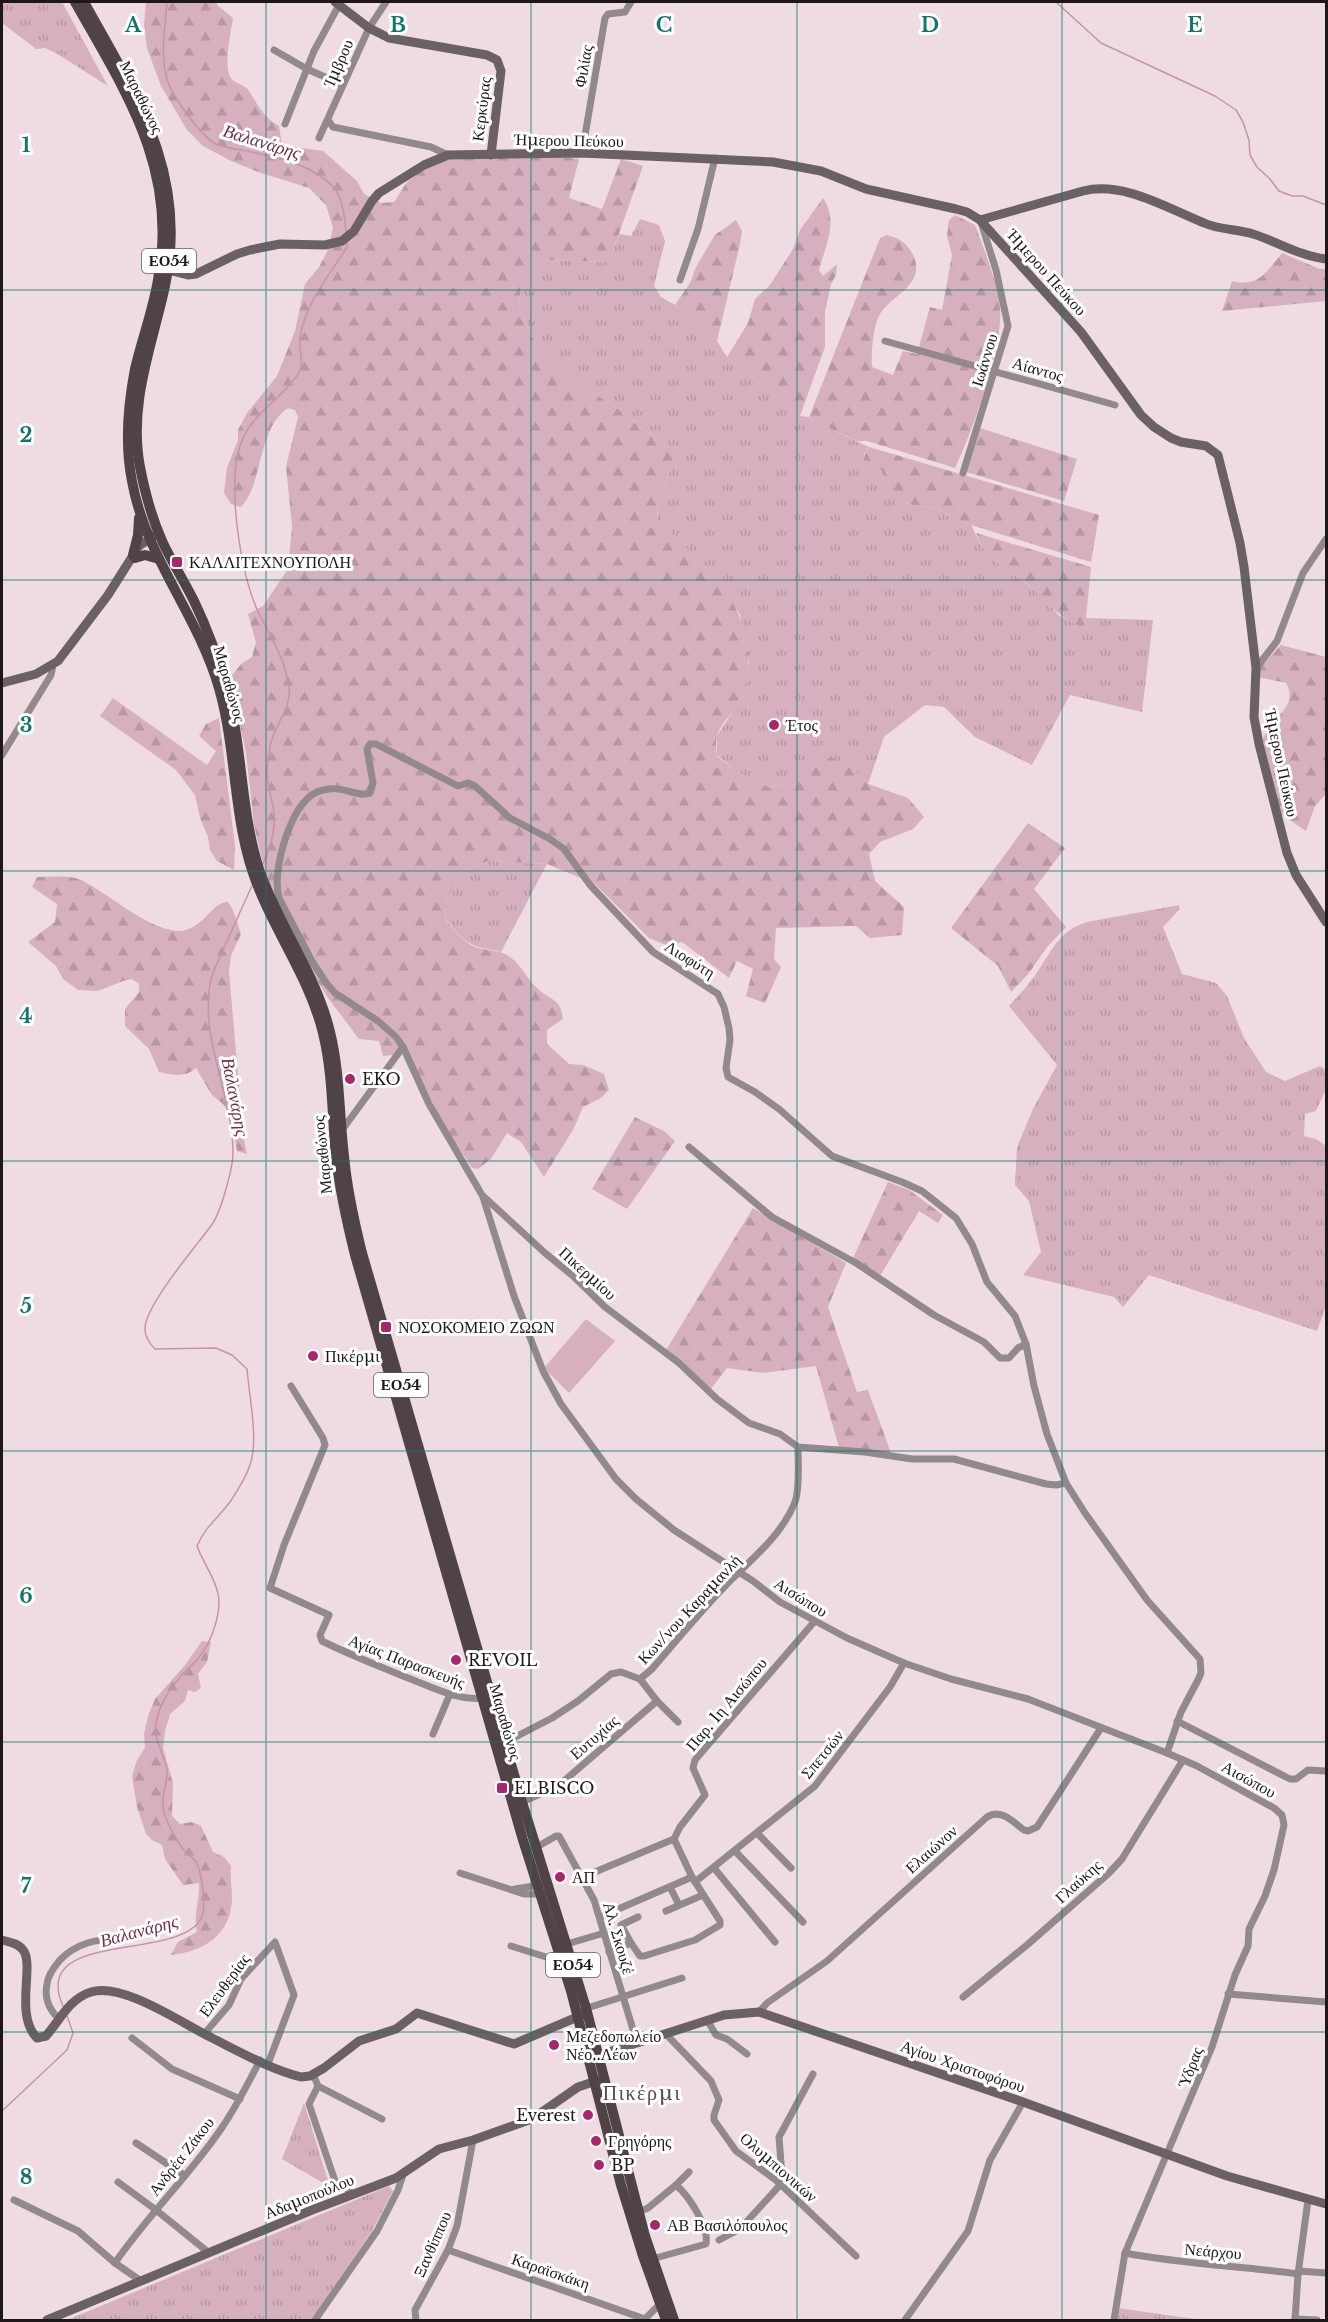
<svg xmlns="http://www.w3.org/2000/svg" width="1328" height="2322" viewBox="0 0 1328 2322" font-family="'Libre Baskerville',serif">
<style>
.grass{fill:url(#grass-tufts)}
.forest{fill:url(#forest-firs)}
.garden{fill:#d6b0be}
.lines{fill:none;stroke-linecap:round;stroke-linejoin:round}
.stream{stroke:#c793a7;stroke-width:1.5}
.street{stroke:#91898c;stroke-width:7}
.secondary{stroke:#6b6064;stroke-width:9}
.primary{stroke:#504348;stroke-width:10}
.grid{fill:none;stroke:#0f766e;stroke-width:1.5;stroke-opacity:0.55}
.poi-dot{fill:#ab256b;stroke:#fff;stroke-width:2}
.labels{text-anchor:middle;stroke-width:6;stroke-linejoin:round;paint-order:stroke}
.shield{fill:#fff;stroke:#615d5e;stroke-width:1.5}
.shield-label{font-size:15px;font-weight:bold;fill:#1d1719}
.street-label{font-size:16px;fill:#1d1719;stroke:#fff}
.poi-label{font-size:16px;fill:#1d1719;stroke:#fff;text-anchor:start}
.water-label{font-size:18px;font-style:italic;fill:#6e2e4b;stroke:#fff}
.quarter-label{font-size:20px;letter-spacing:1.5px;fill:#57484d;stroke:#fff}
.grid-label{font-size:20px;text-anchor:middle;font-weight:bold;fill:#0f766e;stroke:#fff;stroke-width:6;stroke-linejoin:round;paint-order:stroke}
</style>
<defs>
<pattern id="grass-tufts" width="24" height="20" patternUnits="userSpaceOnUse" patternTransform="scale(1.5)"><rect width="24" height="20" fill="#d6b0be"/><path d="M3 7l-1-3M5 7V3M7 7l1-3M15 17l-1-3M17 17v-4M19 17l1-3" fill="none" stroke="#b797a3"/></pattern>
<pattern id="forest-firs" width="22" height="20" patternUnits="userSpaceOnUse" patternTransform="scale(1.5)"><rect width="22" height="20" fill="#d6b0be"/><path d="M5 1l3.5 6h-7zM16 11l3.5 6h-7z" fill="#b797a3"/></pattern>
</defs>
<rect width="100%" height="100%" fill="#efdce2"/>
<g class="grass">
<polygon points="2,2 62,2 108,86 56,53 45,48 36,49 2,23"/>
<polygon points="640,219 659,225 665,241 654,286 661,297 675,305 717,341 727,357 800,416 809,417 813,421 869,447 864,454 866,466 877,467 882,471 883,479 889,483 908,504 935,508 971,525 982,547 1047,601 1058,615 1085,628 1086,618 1153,620 1142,712 1070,695 1032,765 975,737 944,707 925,705 884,737 868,784 854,770 798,767 785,784 770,788 737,772 717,755 717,736 742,697 749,663 740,614 697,558 658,521 657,503 670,471 664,440 642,429 618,409 584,386 561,378 535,342 519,308 521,286 537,260 609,262 619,234 631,236"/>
<path d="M488,861l59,3 -46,88c-8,-3 -15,-3 -23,-5 -14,-4 -25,-18 -33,-29l2,-21 18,-27z"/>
<path d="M1179,905l1,4 -17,18 19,47 34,9 11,13 17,42 22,34 19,9 35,-15 6,4v19l-10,22 -11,3 -1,22 12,3 10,7v160l-9,25 -168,-56 -26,32 -9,-10 -91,-22 18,-23 -12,-51 -14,-16 2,-38 16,-38 24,-44 -48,-59c8,-9 17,-18 24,-28 18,-24 23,-46 54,-56z"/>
<polygon points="304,2103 330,2187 282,2159"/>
<polygon points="389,2186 393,2191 372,2231 311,2320 67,2320"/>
<polygon points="1118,2308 1202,2320 1117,2320"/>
</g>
<g class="forest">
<path d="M146,2h71v3l16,13c-2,13 -10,50 -2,60 5,7 14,6 18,13 9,14 15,27 30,35l3,19 41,6 34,30 7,13 17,9 13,-1 13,-20 17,-13 22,-10 97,-4 36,4 -10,39 33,11 19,-50 22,7 -34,96 -72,-2 -16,26 -2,22 16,34 26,36 23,8 34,23 24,20 22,11 10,12 -4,19 -13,32 1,18c52,48 108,94 85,173 -5,16 -23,28 -26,43 -2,6 0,13 0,19l20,16 33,16 15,-4 13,-17 33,-10 23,13 14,14 40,14 16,19 -11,12 -33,13 -11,12 6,27 29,26 -2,28 -32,3 -14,-12 -80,2 -2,31 7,8 -16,36 -19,-7 7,-27 -16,-8 -8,17 -47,-36 -16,3 -17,-7 -54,-54 -48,-20 -59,-3 -23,9 -18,27 -2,22c8,10 18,23 30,28 11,4 21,2 32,8 14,8 19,24 31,34 13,12 23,9 25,30l-16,11v14l22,20 14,1 21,9 5,16 -8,8 -18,9 -9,21 -30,49 -23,-35 -14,-9 -16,26 -13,10 -6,-1 -31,-47 -36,-76 -12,10 -10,1 -4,-15 -20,-2 -31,-41 -22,-36 -37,-80 -8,-26 -7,-31 -8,-72 -16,-75 11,-14 11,-7 4,-15 -8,-28 15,-8 25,-37 4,-43 -6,-59 12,-50 -3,-7 -7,-2c-31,20 -24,75 -47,99l-10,-3 -7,-11 3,-25 11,-28v-10l9,-17 30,-37 18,-45 10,-47 14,-17 9,-17 5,-22 -7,-23 -17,-17 -51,-16 -29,-12 -26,-14 -16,-16 -26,-44 -14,-38 -3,-23z"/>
<path d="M823,198c16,23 2,49 -4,72l4,6 14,-12 -1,11 -5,9 -6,28v35l-25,69 -73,-59 21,-34 7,-24 15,-14 23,-36 7,-19z"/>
<path d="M955,215l20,10c9,24 23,59 25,84 4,34 -29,127 -45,159l-88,-27h-10l-44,-20 -4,-4 71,-179 7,-3c11,3 19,7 25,18 17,32 -21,41 -33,63 -6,11 -8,39 -7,51l21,8 10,-24 14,3 13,-47 12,3 10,-55 -5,-19 2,-16z"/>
<polygon points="736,220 742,231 740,244 717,341 675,305 690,283 696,267 715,235"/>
<path d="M1282,253l38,16h6v32l-104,10 10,-30c27,7 35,-10 50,-28z"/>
<polygon points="980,428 1077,459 1064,501 966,472"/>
<path d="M869,447l230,68 -8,47 -120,-37 -36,-17 -27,-4 -15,-6 -4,-5v-10l-6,-4 -1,-8 -5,-4 -11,-1c-4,-7 -1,-13 3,-19z"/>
<path d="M976,533l115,34 -6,61c-27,-8 -41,-32 -63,-48 -10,-8 -23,-14 -31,-22 -8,-8 -11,-15 -15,-25z"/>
<path d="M1281,645l45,12v137l-11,12 -9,25 -28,-19c-3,-12 -18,-65 -15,-73 8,-22 37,-32 23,-56l-28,-6 1,-9z"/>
<polygon points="113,698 207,765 216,751 199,736 206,724 219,718 235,846 234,870 217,861 210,850 208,837 200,818 195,795 176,770 100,716"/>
<polygon points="1028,823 1065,848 1034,889 1066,927 1047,947 1029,973 1011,992 998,966 951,928"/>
<path d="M37,877c13,0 28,-2 42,2 5,2 11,6 16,9 25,15 54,40 82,43 26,1 34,-30 51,-29l5,8 8,24 -10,22 -2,15 12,140 3,30 3,13 -10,-3 -6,-35 -8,-12 -11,-9 -16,-27c-11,10 -23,7 -37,4l-10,-23 -24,-23v-17l14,-17v-8l-7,-5 -9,2 -25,10 -20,-1 -15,-11 -7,-13 -28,-24 27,-20 2,-18 -25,-17z"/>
<polygon points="635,1117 664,1131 675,1141 627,1209 592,1189"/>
<polygon points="888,1182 909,1190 943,1215 938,1223 919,1211 880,1276 853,1258"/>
<polygon points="753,1208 846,1263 828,1307 857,1392 868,1390 891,1453 839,1448 816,1366 763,1373 727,1368 711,1389 666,1350"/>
<path d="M202,1641l9,1 -4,20 -9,12 3,14 -6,4 -7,-2 -3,11 -15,13 -5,17 -2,17 10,35 -1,33 8,8 12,-2 9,4 12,26 11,5 7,9c-1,11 1,22 1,33 -1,36 -29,53 -61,56l7,-13 19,-10c-4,-18 3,-32 2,-49l-16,2 -18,-26 -3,-14 -10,-5 -6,-6 -9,-27 -5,-31 5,-16 8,-12 -1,-14 4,-18 7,-17 30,-34z"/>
</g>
<polygon class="garden" points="586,1319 615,1341 569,1393 544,1368"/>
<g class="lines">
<g class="stream">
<path d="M167,2c-2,25 -7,52 0,77 4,16 34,57 49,65 8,4 21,5 31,7 30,7 66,13 87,37 9,10 11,31 12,44"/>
<polyline points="1056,2 1101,43 1215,96 1236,110 1243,122 1249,140 1250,155 1257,167 1270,179 1279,191 1292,196 1303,196 1326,205"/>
<path d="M262,866c8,-17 14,-34 12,-52 -1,-15 -8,-29 -7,-45 1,-9 2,-18 4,-27 5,-18 21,-36 18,-55 -5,-32 -20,-52 -33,-80 -15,-36 -25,-104 -20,-142 5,-47 36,-56 60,-88 11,-12 2,-25 4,-39 5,-35 29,-62 47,-91v-5"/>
<path d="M63,2006c-35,-78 122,-43 139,-90 4,-11 0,-44 -6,-54 -3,-5 -9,-8 -13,-13 -7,-10 -15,-24 -19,-36 -4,-19 3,-25 3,-40 0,-13 -10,-26 -11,-40 -2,-20 12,-42 25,-57 5,-7 14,-12 19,-20 11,-14 19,-37 19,-55 -1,-19 -16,-38 -22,-55 8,-19 21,-28 33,-44 7,-11 16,-24 20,-37 9,-25 -1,-69 -3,-96l-15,-14 -16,-7 -61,1c-5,-5 -10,-12 -10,-20 -1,-23 54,-86 68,-106 6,-10 10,-23 13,-34 3,-11 7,-24 7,-36 0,-54 -30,-107 -24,-162 1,-16 9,-29 15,-43 9,-20 18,-41 28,-62"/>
<polyline points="2,2111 67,2050 73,2033 67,2016"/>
</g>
<g class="street">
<polyline points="274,50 307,69 343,85"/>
<polyline points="328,120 333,127 431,147 448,155"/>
<polyline points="285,124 314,51 339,5"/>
<polyline points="319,138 369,28 386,2"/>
<polyline points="582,153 605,18 608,14 625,12 631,2"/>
<polyline points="680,280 698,229 715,158"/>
<polyline points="885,341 1115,405"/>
<polyline points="963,473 1008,326 996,270 981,222"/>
<polyline points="1256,668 1277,641 1303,573 1326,539"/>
<polyline points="2,755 51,675 53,665"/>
<polyline points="342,1130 403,1047"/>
<polyline points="689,1147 772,1217 856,1263 934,1315 984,1342 1000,1358 1009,1358 1018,1348 1026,1344 1034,1386 1047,1434 1066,1483 1085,1513 1147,1600 1200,1659 1201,1673 1198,1680 1181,1712 1167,1753"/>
<polyline points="483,1197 514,1296 543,1371 561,1404 616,1479 636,1499 674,1530 753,1581 780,1602 847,1638 904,1663 951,1679 1028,1699 1167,1753 1197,1766 1274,1808 1282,1815 1284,1825 1274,1870 1265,1896 1249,1929 1248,1946 1235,1975 1212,2047 1125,2253 1114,2320"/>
<path d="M1026,1344l-11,-28 -28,-34 -15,-38 -16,-26 -34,-27 -20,-9 -70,-26 -53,-47 -24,-17 -27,-15 -2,-9 4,-28 -1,-12 -5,-21 -6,-13 -65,-42 -63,-67 -26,-36 -14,-10 -40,-21 -35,-32 -7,-3 -10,3 -82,-42h-6l-3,5 6,34 -3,10c-12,5 -27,-7 -41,-4 -8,1 -15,3 -21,9 -20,19 -36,73 -29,100l34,65 14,21 8,9 43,28 18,16 7,10 26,57 53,91 63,58 28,23 32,31 74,56 38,36 32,24 31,11 18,13 67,5 47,7h42l92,25 10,1 10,-2"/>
<path d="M291,1386l32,52 2,7 -41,100 -14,43 59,27 -9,20 2,6c28,14 57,25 86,37 24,9 49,23 75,20"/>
<path d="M640,1679l12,-10c24,-28 47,-56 73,-83 25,-26 56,-49 70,-84 5,-14 3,-40 3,-55"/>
<polyline points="640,1679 657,1701 678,1722"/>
<polyline points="1177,1721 1290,1779 1296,1779 1308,1770 1326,1771"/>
<polyline points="433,1734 450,1694"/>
<polyline points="504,1743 552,1718 578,1701 611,1674 621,1672 640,1679"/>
<polyline points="522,1802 558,1786 657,1701"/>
<polyline points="757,1833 791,1868"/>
<polyline points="674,1839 680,1827 705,1795 693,1768 695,1760 814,1622"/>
<polyline points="537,1847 556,1836 559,1836 594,1900 637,2043"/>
<polyline points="735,1851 803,1922"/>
<polyline points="714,1868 775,1942"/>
<polyline points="460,1873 524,1894 542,1894"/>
<polyline points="583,1877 674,1839"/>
<polyline points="695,1882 815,1786 890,1687 904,1663"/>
<polyline points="670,1887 679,1905"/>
<polyline points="515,1889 540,1885"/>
<polyline points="666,1911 703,1895"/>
<polyline points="600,1917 692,1877"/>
<polyline points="631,1943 621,1925 638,1917"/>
<polyline points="567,1944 604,1933"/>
<polyline points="511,1946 546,1957 559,1955"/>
<polyline points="609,1952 631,1943 640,1956 644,1956 695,1940 720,1925 720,1921 692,1877 674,1839"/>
<polyline points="1228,1994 1326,2002"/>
<polyline points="963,1997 1027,1945 1109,1873 1122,1859 1183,1760"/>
<polyline points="584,2009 682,1978"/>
<path d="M759,2012l8,-9 60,-42 160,-144c14,-9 26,5 37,13l4,1 9,-4 64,-99"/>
<path d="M58,2018c-9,-9 -14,-20 -11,-34 1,-9 7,-17 13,-24 25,-26 57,-19 88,-28"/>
<polyline points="707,2020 716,2035 727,2039 747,2054"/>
<polyline points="204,2034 229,2005 241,1979 275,1942 294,1995 268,2064"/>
<polyline points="666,2034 711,2081 719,2100 714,2115 714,2120 736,2151 777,2181 856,2256"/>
<polyline points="132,2038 172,2069 240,2099"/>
<polyline points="313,2074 318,2086 309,2104 335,2181 353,2194"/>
<polyline points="318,2086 382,2119"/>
<polyline points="136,2143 184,2175"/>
<polyline points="777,2181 782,2177 779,2137 813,2074"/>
<polyline points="118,2182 156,2210 208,2252"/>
<polyline points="676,2185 689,2172"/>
<polyline points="14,2200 78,2231 115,2263 141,2281"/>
<path d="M638,2212l10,-4 28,-23c13,11 33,42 30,59l-54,15"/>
<polyline points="719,2240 740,2229 781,2184"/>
<polyline points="448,2250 645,2319"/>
<path d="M1125,2253c57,11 116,13 173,21"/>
<path d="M115,2263c32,-47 74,-87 106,-134 15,-22 27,-45 39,-69"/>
<polyline points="1299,2271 1326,2273"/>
<polyline points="1295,2319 1317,2320"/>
<polyline points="315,2320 377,2231 398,2190 403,2175"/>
<polyline points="416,2320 415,2310 448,2250 457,2226 473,2140"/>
<polyline points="644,2320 660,2304"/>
<polyline points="905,2320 968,2231 990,2160 1023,2102"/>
<polyline points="1295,2320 1298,2274 1308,2200"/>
</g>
<g class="secondary">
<polyline points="335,2 369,28 389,38 487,55 497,60 501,71 491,155"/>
<path d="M980,220l103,-29c40,-10 84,17 121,32 16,7 33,6 49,11 25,8 47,22 73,25"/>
<polyline points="168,270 188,275 196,274 237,254 250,250 280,244 325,245 342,241 354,231 372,201 379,193 424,165 448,155 582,153 773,162 821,171 866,189 956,209 967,212 980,220 1081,332 1141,415 1154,427 1171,438 1181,442 1206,446 1218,455 1240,543 1244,567 1256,668 1254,717 1259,744 1287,853 1296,875 1326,922"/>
<polyline points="2,683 36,674 58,661 108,595 139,546 155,535"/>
<path d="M2,1940c7,2 16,3 21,10 12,14 -9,65 14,88l9,-2c14,-16 23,-37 45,-44 32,-10 92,32 121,46 28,14 58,31 89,39l9,-1 14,-8 35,-27 37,-12 21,-16 97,31 68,-29"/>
<polyline points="593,2057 724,2015 759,2012 1023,2102 1227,2176 1326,2204"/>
<polyline points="47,2320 312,2210 396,2178 439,2149 473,2140 532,2119 578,2087 599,2080"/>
</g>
<g class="primary">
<path d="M75,2c51,90 104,168 83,278 -5,30 -16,59 -23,89 -7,36 -10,77 -3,112 13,75 66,134 87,207 17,59 14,123 33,182 18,56 57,105 71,163 10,41 9,83 13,125 4,33 11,65 19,97l168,585 48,151 50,194 22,71 23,64"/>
<path d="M84,2c51,92 105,172 81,284 -13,60 -37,118 -25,181 5,26 12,52 23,76 9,19 21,38 31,58 13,27 24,57 32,86 17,59 14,123 33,182 19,56 57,104 71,163 10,40 9,83 14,124 3,33 10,65 18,97l160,549 64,206 59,228 29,84"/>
<polyline points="133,555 138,535 139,518"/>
<polyline points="135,558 145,555 159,559"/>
</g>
</g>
<path class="grid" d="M266,2v2318M531,2v2318M797,2v2318M1062,2v2318M2,290h1324M2,580h1324M2,871h1324M2,1161h1324M2,1451h1324M2,1742h1324M2,2032h1324"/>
<g class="poi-dot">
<rect x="171" y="556" width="12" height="12" rx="3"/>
<circle cx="774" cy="725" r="6"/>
<circle cx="350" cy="1079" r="6"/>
<rect x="380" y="1321" width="12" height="12" rx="3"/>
<circle cx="313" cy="1356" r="6"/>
<circle cx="456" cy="1660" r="6"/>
<rect x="496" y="1782" width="12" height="12" rx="3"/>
<circle cx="560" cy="1877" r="6"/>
<circle cx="554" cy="2045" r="6"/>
<circle cx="588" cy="2115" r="6"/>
<circle cx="596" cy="2141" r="6"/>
<circle cx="599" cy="2165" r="6"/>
<circle cx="655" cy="2225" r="6"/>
</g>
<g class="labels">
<g class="shield">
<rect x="142" y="249" width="54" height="24" rx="4.5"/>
<rect x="374" y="1373" width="54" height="24" rx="4.5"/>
<rect x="546" y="1953" width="54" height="24" rx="4.5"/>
</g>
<g class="shield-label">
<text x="169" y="266">ΕΟ54</text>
<text x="401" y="1390">ΕΟ54</text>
<text x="573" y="1970">ΕΟ54</text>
</g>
<g class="street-label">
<text transform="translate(338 63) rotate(-66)" y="6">Ίμβρου</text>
<text transform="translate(583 66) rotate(-80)" y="6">Φιλίας</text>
<text transform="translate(142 97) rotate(64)" y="6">Μαραθώνος</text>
<text transform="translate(481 109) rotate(-83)" y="6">Κερκύρας</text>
<text transform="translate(569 140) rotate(1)" y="6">Ήμερου Πεύκου</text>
<text transform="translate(1047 272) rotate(48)" y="6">Ήμερου Πεύκου</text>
<text transform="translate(984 360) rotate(-73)" y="6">Ιωάννου</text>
<text transform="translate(1038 369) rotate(16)" y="6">Αίαντος</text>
<text transform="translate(230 684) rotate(74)" y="6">Μαραθώνος</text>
<text transform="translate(1282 763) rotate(78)" y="6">Ήμερου Πεύκου</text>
<text transform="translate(690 959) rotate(32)" y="6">Λιοφύτη</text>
<text transform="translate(322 1155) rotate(-96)" y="6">Μαραθώνος</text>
<text transform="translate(588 1273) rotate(42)" y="6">Πικερμίου</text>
<text transform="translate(801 1597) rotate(32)" y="6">Αισώπου</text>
<text transform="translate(689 1609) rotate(-47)" y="6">Κων/νου Καραμανλή</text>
<text transform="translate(407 1661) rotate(21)" y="6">Αγίας Παρασκευής</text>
<text transform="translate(726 1704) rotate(-50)" y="6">Παρ. 1η Αισώπου</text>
<text transform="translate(506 1722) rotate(74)" y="6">Μαραθώνος</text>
<text transform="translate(594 1737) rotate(-41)" y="6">Ευτυχίας</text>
<text transform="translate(822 1754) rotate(-51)" y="6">Σπετσών</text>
<text transform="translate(1249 1779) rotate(29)" y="6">Αισώπου</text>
<text transform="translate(931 1849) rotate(-42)" y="6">Ελαιώνον</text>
<text transform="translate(1078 1881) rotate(-42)" y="6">Γλαύκης</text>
<text transform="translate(619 1938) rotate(74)" y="6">Αλ. Σκουζέ</text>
<text transform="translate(224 1985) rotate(-54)" y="6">Ελευθερίας</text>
<text transform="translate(963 2066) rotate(19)" y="6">Αγίου Χριστοφόρου</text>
<text transform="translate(1190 2067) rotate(-69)" y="6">Ύδρας</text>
<text transform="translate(181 2156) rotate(-52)" y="6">Ανδρέα Ζάκου</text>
<text transform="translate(779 2167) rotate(41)" y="6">Ολυμπιονικών</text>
<text transform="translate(309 2196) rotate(-22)" y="6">Αδαμοπούλου</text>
<text transform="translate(432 2244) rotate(-66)" y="6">Ξανθίππου</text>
<text transform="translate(1213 2251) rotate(5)" y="6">Νεάρχου</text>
<text transform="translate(551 2271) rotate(19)" y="6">Καραϊσκάκη</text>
</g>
<g class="poi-label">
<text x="189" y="568">ΚΑΛΛΙΤΕΧΝΟΥΠΟΛΗ</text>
<text x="786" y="731">Έτος</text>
<text x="362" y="1085">EKO</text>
<text x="398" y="1333">ΝΟΣΟΚΟΜΕΙΟ ΖΩΩΝ</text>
<text x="325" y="1362">Πικέρμι</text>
<text x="468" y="1666">REVOIL</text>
<text x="514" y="1794">ELBISCO</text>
<text x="572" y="1883">ΑΠ</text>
<text x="566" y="2042">Μεζεδοπωλείο<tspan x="566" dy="18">Νέο..Λέων</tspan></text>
<text x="576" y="2121" text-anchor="end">Everest</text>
<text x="608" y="2147">Γρηγόρης</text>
<text x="611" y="2171">BP</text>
<text x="667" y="2231">ΑΒ Βασιλόπουλος</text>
</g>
<g class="water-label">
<text transform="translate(262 142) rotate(17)" y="6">Βαλανάρης</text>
<text transform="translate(235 1097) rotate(79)" y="6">Βαλανάρης</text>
<text transform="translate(139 1931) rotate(-15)" y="6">Βαλανάρης</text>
</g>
<g class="quarter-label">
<text x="642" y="2100">Πικέρμι</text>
</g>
</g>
<g class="grid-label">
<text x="133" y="32">A</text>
<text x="398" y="32">B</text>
<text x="664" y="32">C</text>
<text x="930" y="32">D</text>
<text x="1195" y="32">E</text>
<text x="26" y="152">1</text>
<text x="26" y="442">2</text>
<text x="26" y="732">3</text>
<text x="26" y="1023">4</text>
<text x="26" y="1313">5</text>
<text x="26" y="1603">6</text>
<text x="26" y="1893">7</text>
<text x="26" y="2184">8</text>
</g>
<rect width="1328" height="2322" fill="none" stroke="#1d1719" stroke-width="6"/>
</svg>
